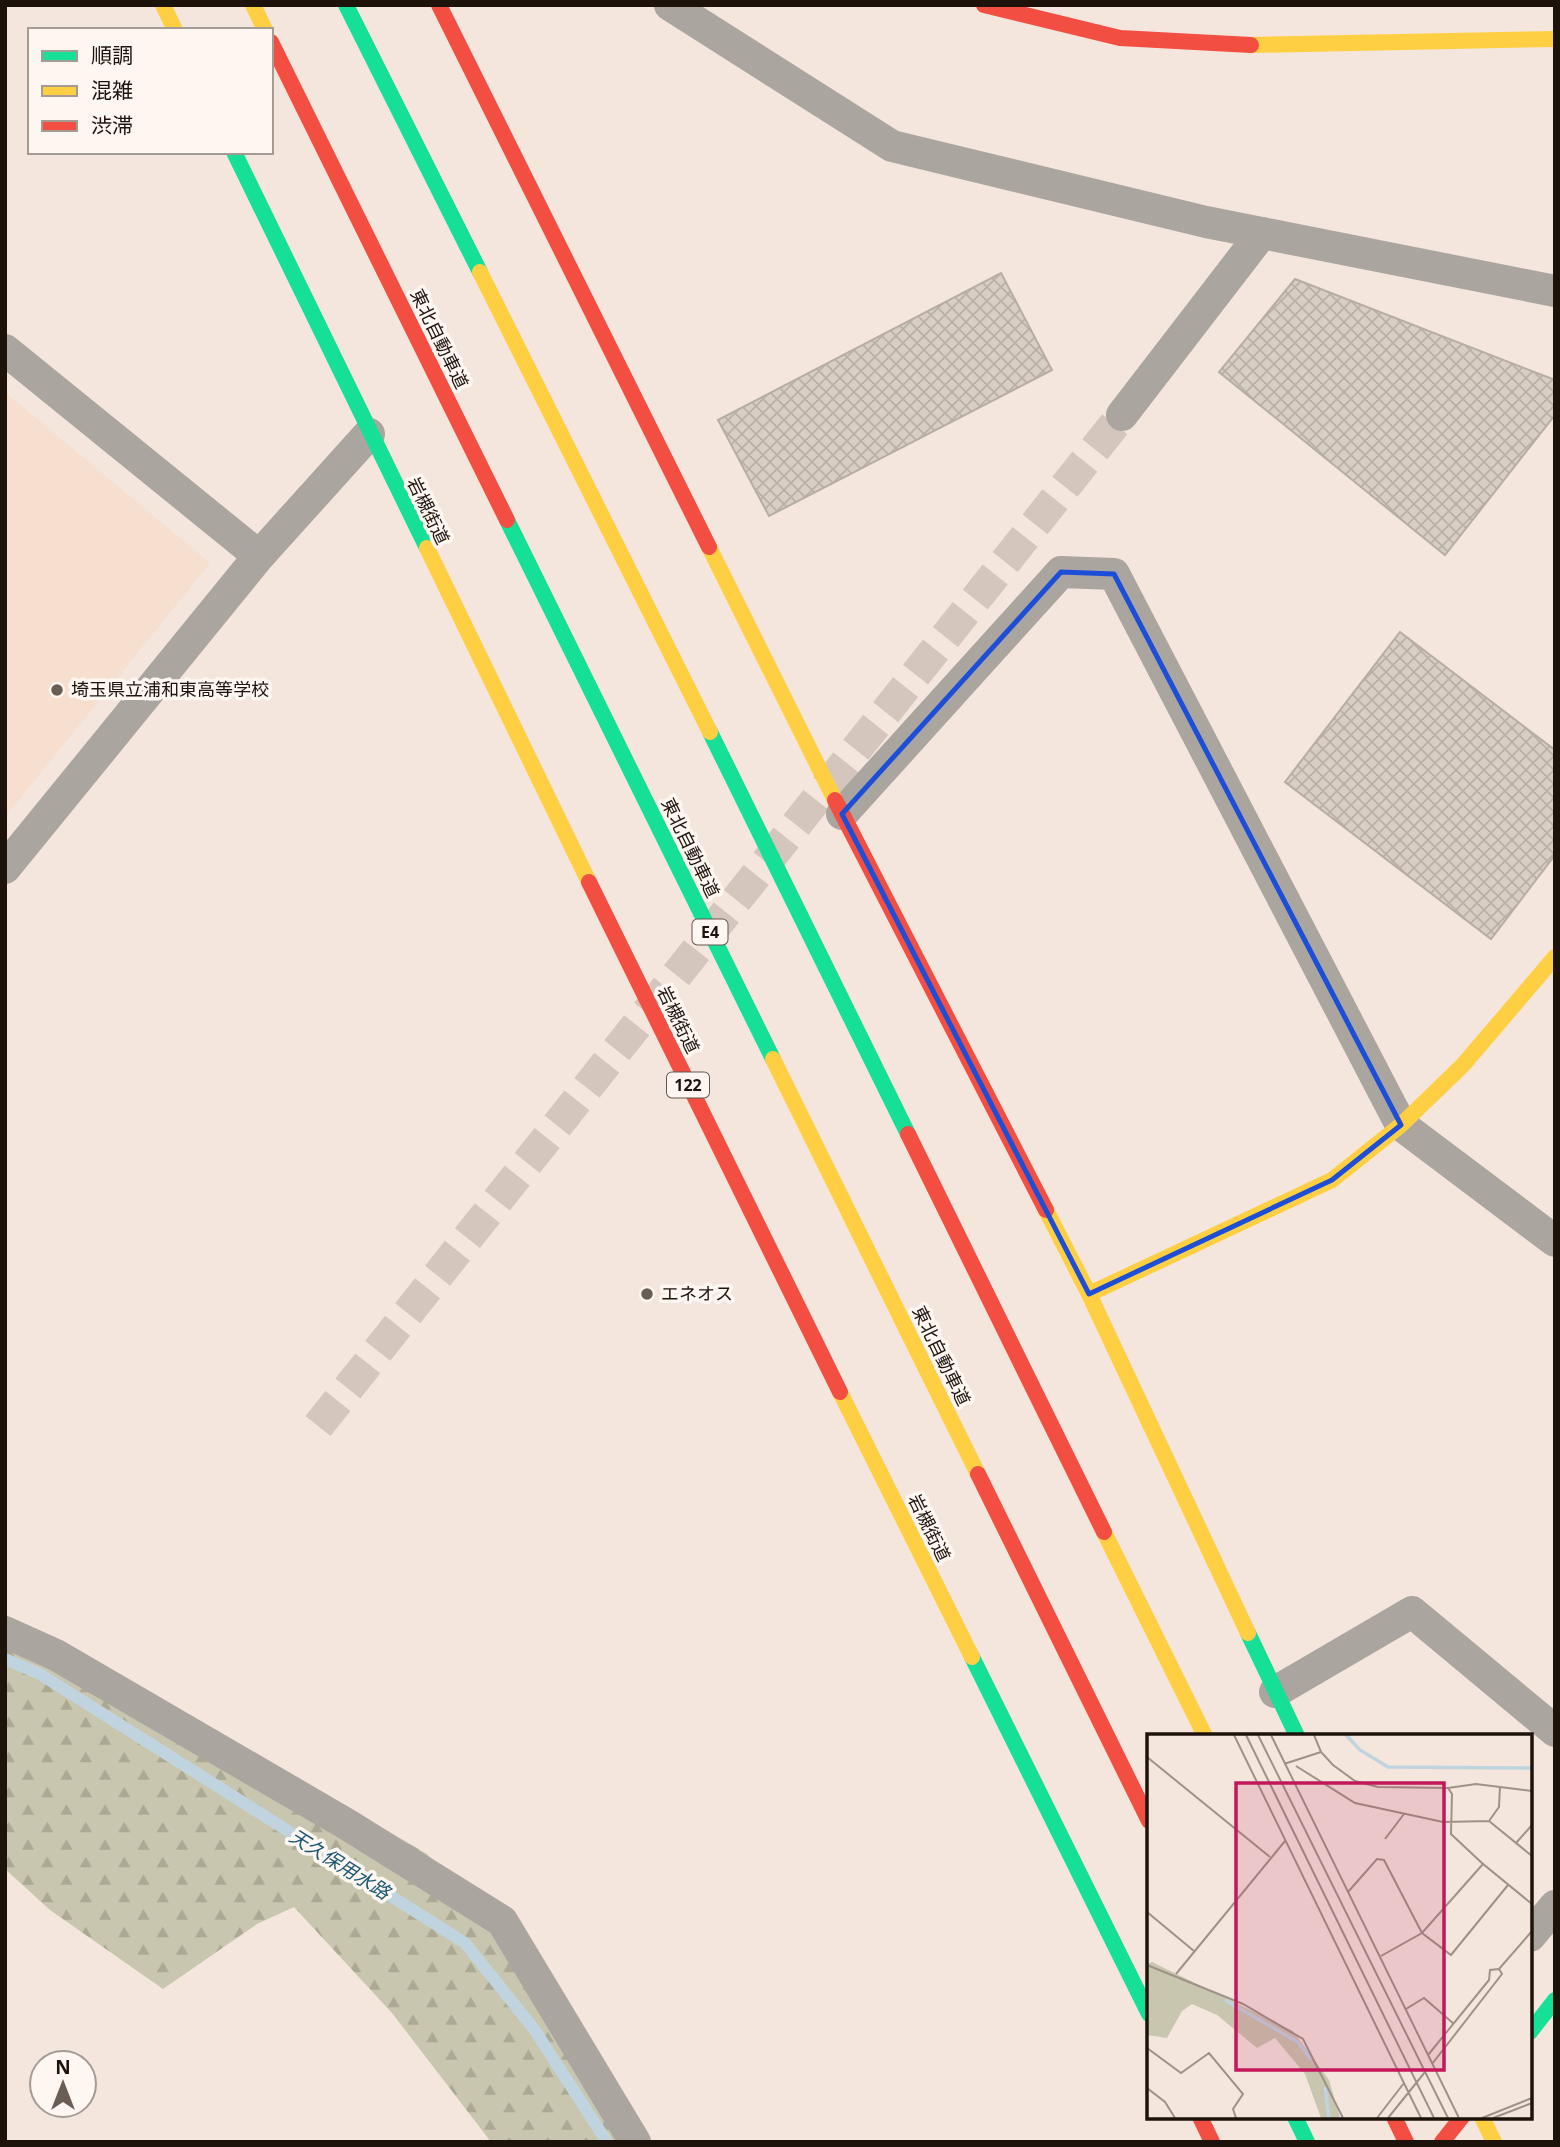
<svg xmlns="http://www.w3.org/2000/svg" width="1560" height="2147" viewBox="0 0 1560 2147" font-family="'Open Sans','Noto Sans JP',sans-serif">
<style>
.built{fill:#f7dfcf}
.forest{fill:url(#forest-firs)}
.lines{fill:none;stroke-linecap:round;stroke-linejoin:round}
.stream{stroke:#c0d4e0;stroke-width:12}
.building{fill:url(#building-cross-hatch);stroke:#b6ada3;stroke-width:2}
.street-tunnel{stroke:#d4c6bd;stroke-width:32;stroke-dasharray:32 16;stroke-linecap:butt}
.street{stroke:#aba5a0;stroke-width:32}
.fast{stroke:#16e098;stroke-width:16}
.slow{stroke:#ffcf43;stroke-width:16}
.jam{stroke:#f24e42;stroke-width:16}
.marked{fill:none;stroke:#1d4ed8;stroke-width:5;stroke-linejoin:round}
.poi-dot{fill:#695d54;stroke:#fdf6f1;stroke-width:2.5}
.labels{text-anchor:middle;stroke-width:7;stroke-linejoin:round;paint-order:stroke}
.shield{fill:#fdf6f1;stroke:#615750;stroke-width:2}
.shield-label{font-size:16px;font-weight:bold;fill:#1e130b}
.street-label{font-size:18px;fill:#1e130b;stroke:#fdf6f1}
.poi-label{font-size:18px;fill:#1e130b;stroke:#fdf6f1;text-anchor:start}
.water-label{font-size:19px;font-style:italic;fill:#1a5774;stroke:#fdf6f1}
.inset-river{fill:none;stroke:#c0d4e0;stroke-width:3.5}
.inset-road{fill:none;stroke:#9e9288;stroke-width:2}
.view{fill:#c2185b;fill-opacity:0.15;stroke:#c2185b;stroke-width:3.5}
.inset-edge{fill:none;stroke:#1e130b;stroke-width:3.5}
</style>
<defs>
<pattern id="forest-firs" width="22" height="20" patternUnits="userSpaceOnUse" patternTransform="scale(1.75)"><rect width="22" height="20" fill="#c8c6ae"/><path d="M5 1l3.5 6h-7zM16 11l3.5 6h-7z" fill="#aba994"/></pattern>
<pattern id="building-cross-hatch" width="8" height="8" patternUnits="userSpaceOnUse" patternTransform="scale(1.75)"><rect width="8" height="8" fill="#d8cec4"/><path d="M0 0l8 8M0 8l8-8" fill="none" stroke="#b9b0a7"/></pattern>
</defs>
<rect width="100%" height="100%" fill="#f4e6dc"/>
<polygon class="built" points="5,392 210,563 5,817"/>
<polygon class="forest" points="5,1623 213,1729 427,1854 497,1941 641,2142 491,2142 392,2013 294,1907 257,1924 163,1989 50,1910 5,1869"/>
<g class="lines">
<polyline class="stream" points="5,1659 40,1674 465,1943 534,2029 607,2142"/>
</g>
<g class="building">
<polygon points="1001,273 1052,370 769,516 718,420"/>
<polygon points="1295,279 1555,380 1555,415 1445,555 1219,372"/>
<polygon points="1400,632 1555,750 1555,855 1491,939 1285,782"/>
</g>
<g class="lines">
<polyline class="street-tunnel" points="318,1426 1122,415"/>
<g class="street">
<polyline points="670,5 892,146 1206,222 1555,291"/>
<polyline points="5,350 259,556"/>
<polyline points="1122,415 1262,233"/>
<polyline points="842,814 1061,572 1114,574 1401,1125 1555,1241"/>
<polyline points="5,868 259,556 369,434"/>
<polyline points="5,1632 56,1655 348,1825 502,1921 635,2142"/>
<polyline points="1275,1692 1412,1612 1555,1731"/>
<polyline points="1530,1936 1555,1906"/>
</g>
<g class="fast">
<polyline points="346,5 480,272"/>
<polyline points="234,152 427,548"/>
<polyline points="507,520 773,1059"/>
<polyline points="710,732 908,1134"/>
<polyline points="1248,1633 1297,1736"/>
<polyline points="972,1657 1149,2014"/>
<polyline points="1530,2032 1555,2000"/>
<polyline points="1295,2117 1307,2142"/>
</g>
<g class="slow">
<polyline points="163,5 175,30"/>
<polyline points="253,5 265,30"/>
<polyline points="1251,45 1555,39"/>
<polyline points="480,272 710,732"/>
<polyline points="709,547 835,800"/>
<polyline points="427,548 589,882"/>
<polyline points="773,1059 978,1474"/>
<polyline points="1046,1210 1089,1294 1248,1633"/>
<polyline points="1089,1294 1332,1180 1401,1125 1463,1065 1555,957"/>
<polyline points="840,1392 972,1657"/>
<polyline points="1104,1532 1205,1736"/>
<polyline points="1482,2117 1494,2142"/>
</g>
<g class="jam">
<polyline points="439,5 709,547"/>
<polyline points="984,5 1120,38 1251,45"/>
<polyline points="271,42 507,520"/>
<polyline points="835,800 1046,1210"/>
<polyline points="589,882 840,1392"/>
<polyline points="908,1134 1104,1532"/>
<polyline points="978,1474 1149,1821"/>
<polyline points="1200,2117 1212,2142"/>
<polyline points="1394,2117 1406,2142"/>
<polyline points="1442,2142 1462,2117"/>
</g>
</g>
<path class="marked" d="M1061,572l53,2 287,551 -69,55 -243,114 -247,-480z"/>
<g class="poi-dot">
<circle cx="57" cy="690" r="7"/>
<circle cx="647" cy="1294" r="7"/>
</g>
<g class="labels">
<g class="shield">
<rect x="692.5" y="919.5" width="35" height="25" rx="5"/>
<rect x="667" y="1072.5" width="42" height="25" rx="5"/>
</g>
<g class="shield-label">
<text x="710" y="938">E4</text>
<text x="688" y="1091">122</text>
</g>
<g class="street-label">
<text transform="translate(439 339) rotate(64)" y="6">東北自動車道</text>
<text transform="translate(428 511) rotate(64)" y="6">岩槻街道</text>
<text transform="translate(690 848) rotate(64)" y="6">東北自動車道</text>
<text transform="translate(678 1020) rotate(64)" y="6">岩槻街道</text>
<text transform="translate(941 1356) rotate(64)" y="6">東北自動車道</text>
<text transform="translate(929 1528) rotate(64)" y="6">岩槻街道</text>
</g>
<g class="poi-label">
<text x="71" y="696">埼玉県立浦和東高等学校</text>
<text x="661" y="1300">エネオス</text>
</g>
<g class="water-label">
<text transform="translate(340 1864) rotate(32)" y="7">天久保用水路</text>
</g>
</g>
<g transform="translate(1147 1734)">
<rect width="385" height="385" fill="#f4e6dc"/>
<path d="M5,228l141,69 36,49 11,38h-19l-16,-44 -30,-36 -18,10 -40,-33 -25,-11 -10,7 -15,27 -20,-3v-71z" fill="#c8c6ae"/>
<path class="inset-river" d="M199,1l14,15 28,17 144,1M78,266l73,42 13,18M178,353l4,31"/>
<path class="inset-road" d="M87,1l187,383M99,1l188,383M111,1l190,383M124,1l188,383M167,1l7,17 12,13 22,16 23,6 70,1 28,-4 56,7M0,23l123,100M137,30l37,-12M149,32l59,37 88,19 46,-1 43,35M301,54l4,6 -1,40 32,30M342,87l10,-14 1,-21M238,105l19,-25M369,109l16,-18M201,158l29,-33 7,1 38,73 29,22 57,-70M0,178l47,39M234,222l41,-23 61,-69 49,40M0,231l96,39 60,35 40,79M29,240l109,-133M259,275l18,-11 30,26M0,314l34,25 28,-20 34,41 -10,15 3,9M281,321l61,-75 1,-10 9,-1 33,-38M285,330l70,-90 -3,-5M0,354l18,14 10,16M230,384l27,-35M241,384l37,-46M335,384l50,-20M346,384l39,-15"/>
<path class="view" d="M89,49h208v287h-208z"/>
<rect width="385" height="385" class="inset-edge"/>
</g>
<rect width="1560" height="2147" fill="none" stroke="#1e130b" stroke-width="14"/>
<rect x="28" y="28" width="245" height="126" fill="#fdf6f1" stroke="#a49b95" stroke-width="2"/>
<rect x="42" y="51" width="35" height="10" fill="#16e098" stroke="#a49b95" stroke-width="2"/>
<text x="91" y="63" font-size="21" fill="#1e130b">順調</text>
<rect x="42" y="86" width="35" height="10" fill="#ffcf43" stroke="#a49b95" stroke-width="2"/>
<text x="91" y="98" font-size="21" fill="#1e130b">混雑</text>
<rect x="42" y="121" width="35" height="10" fill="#f24e42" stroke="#a49b95" stroke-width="2"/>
<text x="91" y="133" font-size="21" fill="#1e130b">渋滞</text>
<g transform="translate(63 2084)"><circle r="33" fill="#fdf6f1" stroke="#a49b95" stroke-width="2"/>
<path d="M0-5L12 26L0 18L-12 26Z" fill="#695d54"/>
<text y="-10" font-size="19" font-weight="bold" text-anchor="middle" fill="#1e130b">N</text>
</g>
</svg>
